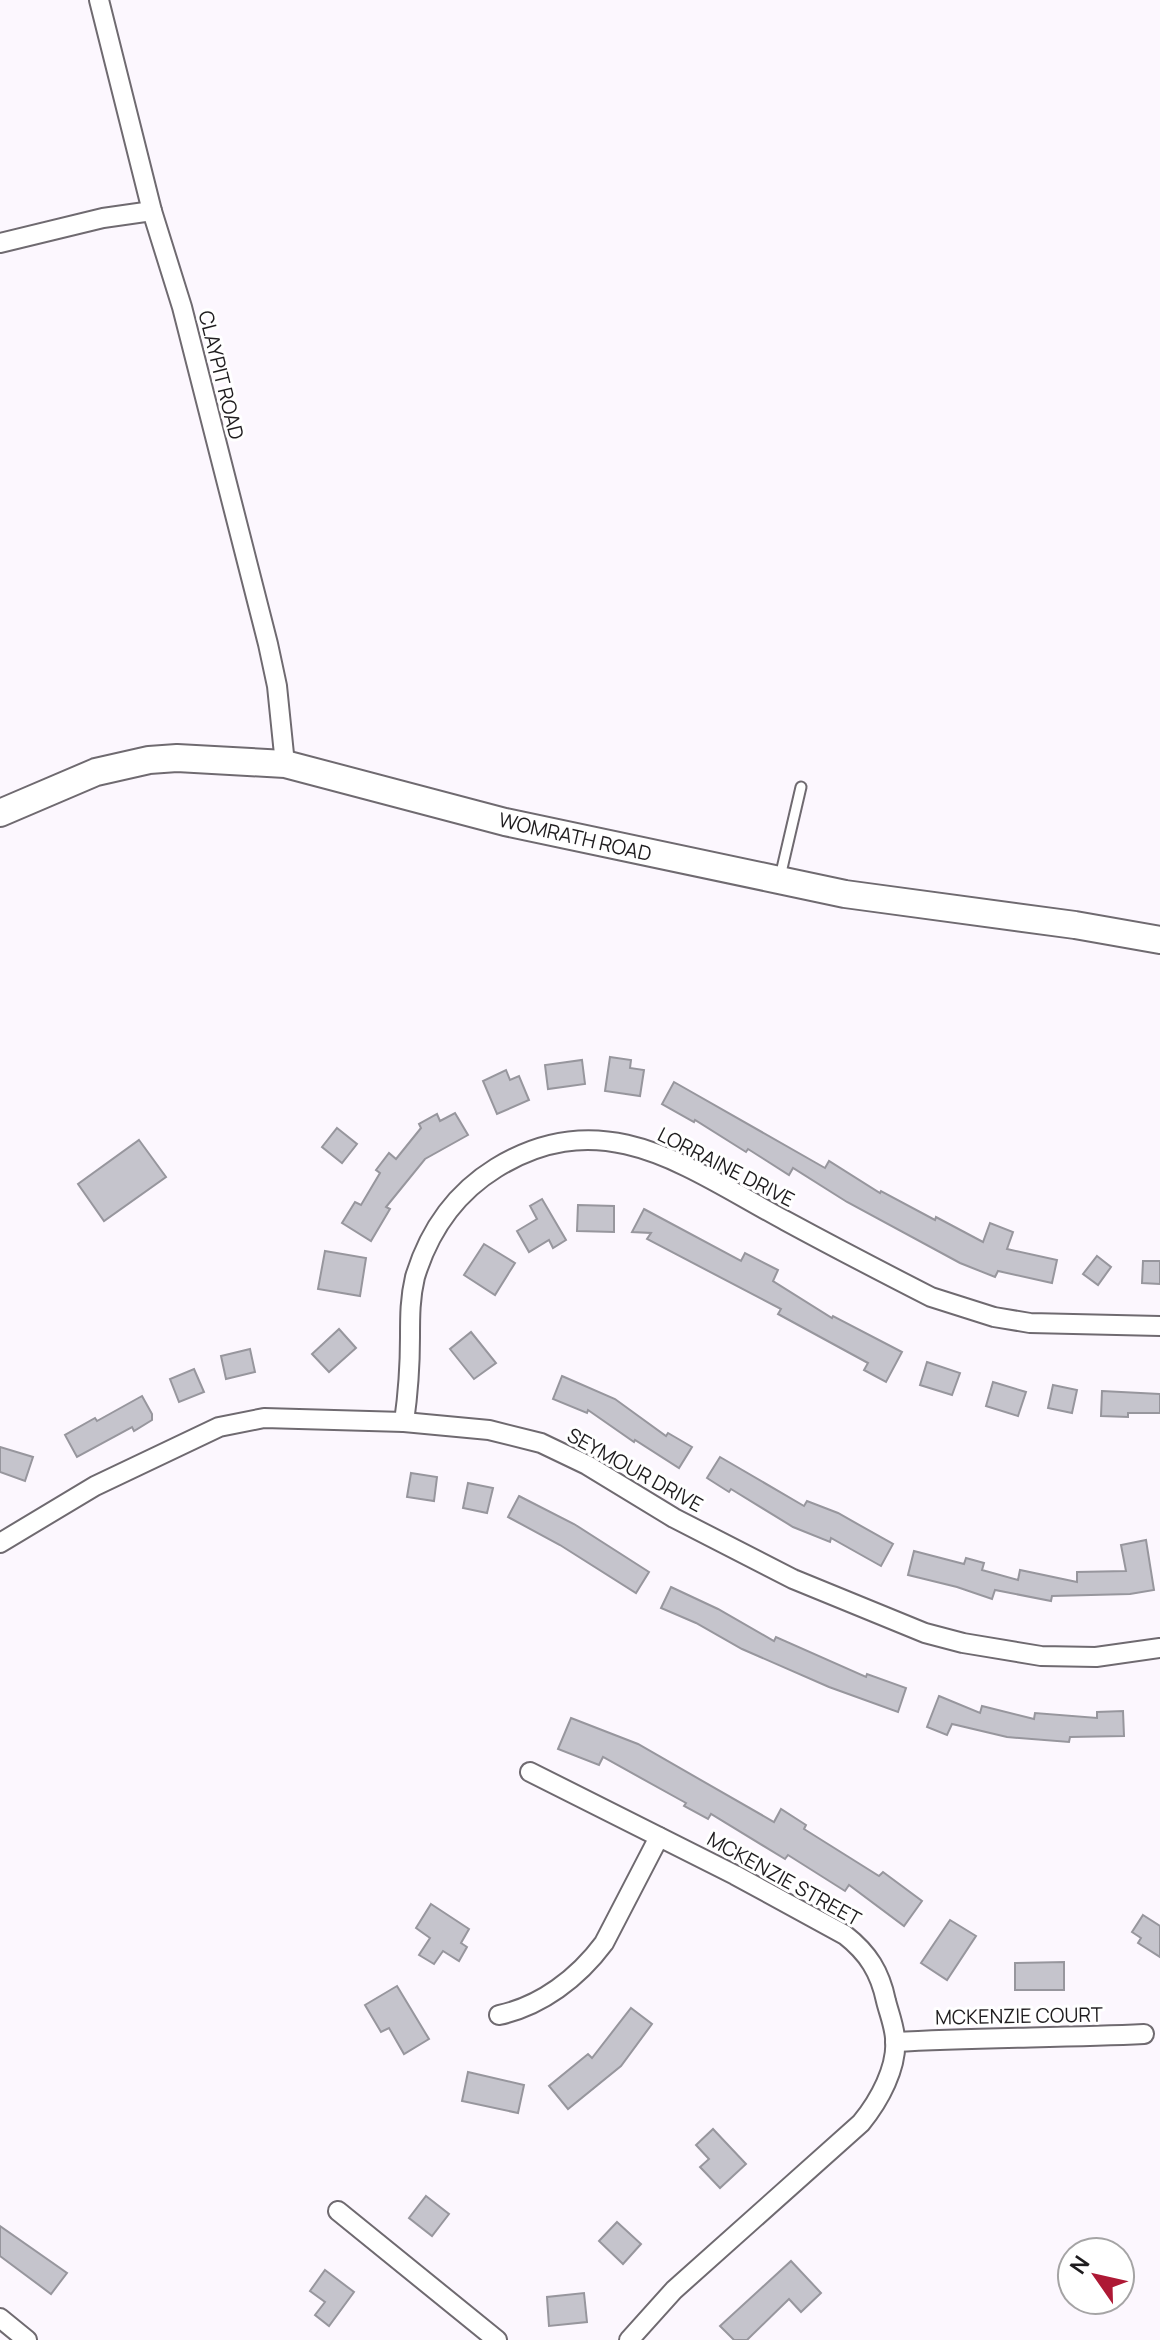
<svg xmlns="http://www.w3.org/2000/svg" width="1160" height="2340" viewBox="0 0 1160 2340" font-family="Manrope,sans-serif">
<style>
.building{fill:#c5c4cc;stroke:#97969d;stroke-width:2}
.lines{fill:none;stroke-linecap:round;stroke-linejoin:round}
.lane-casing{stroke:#6f6a70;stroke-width:13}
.street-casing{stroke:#6f6a70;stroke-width:22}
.secondary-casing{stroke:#6f6a70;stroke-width:30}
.lane{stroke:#fff;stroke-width:9}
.street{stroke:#fff;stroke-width:18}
.secondary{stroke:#fff;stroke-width:26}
.labels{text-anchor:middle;stroke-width:6;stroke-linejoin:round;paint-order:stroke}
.street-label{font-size:20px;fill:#1e1c1e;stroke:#fff}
</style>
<rect width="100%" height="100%" fill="#fcf7fe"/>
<g class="building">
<polygon points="610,1057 631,1060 630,1068 644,1070 640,1096 605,1091"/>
<polygon points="582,1060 585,1084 548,1089 545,1065"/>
<polygon points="506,1070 510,1080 519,1076 529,1100 497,1114 483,1081"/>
<polygon points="674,1082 825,1168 829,1161 880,1193 881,1191 935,1220 936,1217 983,1242 990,1223 1013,1232 1007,1249 1057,1260 1052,1283 998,1271 995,1277 960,1263 847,1202 793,1168 789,1175 748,1149 746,1152 695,1120 694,1122 662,1104"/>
<polygon points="455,1113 468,1135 425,1159 386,1207 390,1209 371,1241 342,1223 355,1202 361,1205 380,1173 376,1170 389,1153 396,1159 421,1128 419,1124 437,1114 440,1121"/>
<polygon points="337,1128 357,1144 342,1163 322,1147"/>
<polygon points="139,1140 166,1177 104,1221 78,1184"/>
<polygon points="542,1199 566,1240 553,1248 549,1240 529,1252 517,1231 537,1219 530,1206"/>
<polygon points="578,1205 614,1206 614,1232 577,1231"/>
<polygon points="644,1209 741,1261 745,1253 778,1270 773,1281 832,1318 833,1316 902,1352 886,1382 864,1370 868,1363 778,1314 781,1309 647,1239 651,1233 632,1232"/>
<polygon points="484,1244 515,1263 495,1295 464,1275"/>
<polygon points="325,1251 366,1258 360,1296 318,1289"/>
<polygon points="1097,1256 1111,1267 1098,1285 1083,1274"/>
<polygon points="1143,1261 1160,1261 1160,1284 1142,1283"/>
<polygon points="339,1329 356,1348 329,1372 312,1354"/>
<polygon points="471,1332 496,1363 474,1379 450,1349"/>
<polygon points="250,1349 255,1372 226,1379 221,1356"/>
<polygon points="927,1362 960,1373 952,1395 920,1385"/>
<polygon points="194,1369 204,1392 179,1402 170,1379"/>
<polygon points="562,1376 615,1399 666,1436 668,1433 692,1447 679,1468 635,1440 634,1442 588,1410 587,1413 553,1399"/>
<polygon points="993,1382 1026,1392 1018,1416 986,1406"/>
<polygon points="1053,1385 1077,1390 1072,1413 1048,1408"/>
<polygon points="1102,1391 1160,1394 1160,1413 1128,1413 1128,1417 1101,1416"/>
<polygon points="142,1396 152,1414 152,1420 134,1431 132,1427 77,1457 65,1435 95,1418 97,1421"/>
<polygon points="0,1447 33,1457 25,1481 0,1472"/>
<polygon points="720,1457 804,1506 807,1501 838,1513 893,1544 881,1566 831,1538 830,1542 793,1527 731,1489 729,1492 707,1478"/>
<polygon points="411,1473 437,1477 434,1501 407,1497"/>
<polygon points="468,1483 493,1488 487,1513 463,1508"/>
<polygon points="519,1496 574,1524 649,1572 636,1593 560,1545 508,1517"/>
<polygon points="1146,1540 1154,1590 1130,1594 1052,1596 1051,1601 995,1590 992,1599 957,1587 908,1575 914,1551 964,1564 966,1558 984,1563 982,1570 1018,1580 1020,1570 1077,1582 1077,1572 1126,1571 1121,1545"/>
<polygon points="671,1587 718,1609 774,1641 776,1637 866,1677 867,1674 906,1688 898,1712 829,1687 742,1649 696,1623 661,1608"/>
<polygon points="939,1696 980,1713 982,1706 1034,1719 1035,1713 1097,1718 1097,1712 1123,1711 1124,1736 1070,1737 1069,1742 1007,1737 952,1724 947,1735 927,1727"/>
<polygon points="571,1718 638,1744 774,1822 781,1809 806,1825 804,1829 879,1876 883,1872 922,1901 904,1926 849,1885 845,1891 788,1855 785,1859 711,1814 708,1819 684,1806 686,1803 603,1757 599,1765 558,1749"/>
<polygon points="431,1904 469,1929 461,1943 467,1947 459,1961 443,1951 434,1964 419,1955 430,1938 416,1928"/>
<polygon points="1143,1915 1160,1926 1160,1957 1138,1943 1141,1938 1132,1932"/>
<polygon points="950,1920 976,1936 947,1980 921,1963"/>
<polygon points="1064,1962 1064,1990 1015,1990 1015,1963"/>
<polygon points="397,1986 429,2039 404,2054 389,2028 381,2032 365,2005"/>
<polygon points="631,2008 652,2024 621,2066 568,2109 549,2086 588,2054 592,2058"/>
<polygon points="468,2072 524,2085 518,2113 462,2101"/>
<polygon points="713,2129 746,2164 720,2188 700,2167 709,2159 696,2145"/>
<polygon points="426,2196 449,2214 432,2236 409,2218"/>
<polygon points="617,2222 641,2244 623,2264 599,2241"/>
<polygon points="0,2226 67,2273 51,2294 0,2256"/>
<polygon points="791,2261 821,2293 801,2312 789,2299 747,2340 734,2340 720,2326"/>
<polygon points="325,2270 354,2292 329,2326 315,2315 325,2302 310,2291"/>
<polygon points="584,2293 587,2322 549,2326 547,2297"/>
</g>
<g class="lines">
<defs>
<polyline id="lane" points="780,877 801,787"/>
<g id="street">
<polyline points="99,0 152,211 182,307 268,644 277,686 285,764"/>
<polyline points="0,243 103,218 152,211"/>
<path d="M404,1422c4,-28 6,-57 6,-85 0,-21 0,-39 5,-60 14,-46 39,-83 81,-109 109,-67 193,1 290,53 48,26 96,51 145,76l63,20 36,6 130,3"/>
<polyline points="0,1543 95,1486 219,1427 264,1418 404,1422 489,1430 541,1443 587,1465 674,1518 793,1579 925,1633 963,1643 1041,1656 1096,1657 1160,1648"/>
<path d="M530,1772l205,103 110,60c23,18 35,37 41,66 3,12 8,24 9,37 3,29 -16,63 -34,85l-187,167 -45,50"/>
<path d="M499,2015c42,-9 79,-37 105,-72l55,-106"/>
<path d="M895,2042c83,-5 166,-4 249,-8"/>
<polyline points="338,2211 497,2340"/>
<polyline points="0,2318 27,2340"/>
</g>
<polyline id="secondary" points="0,813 96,772 149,760 177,758 285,764 505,822 779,880 845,894 1075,925 1160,940"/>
</defs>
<use href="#lane" class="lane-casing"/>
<use href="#street" class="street-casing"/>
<use href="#secondary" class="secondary-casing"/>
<use href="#lane" class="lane"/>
<use href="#street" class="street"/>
<use href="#secondary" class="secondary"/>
</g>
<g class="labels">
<g class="street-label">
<text transform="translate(221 375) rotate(76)" y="7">CLAYPIT ROAD</text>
<text transform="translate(575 837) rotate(13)" y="7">WOMRATH ROAD</text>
<text transform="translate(726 1167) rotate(27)" y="7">LORRAINE DRIVE</text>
<text transform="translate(635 1470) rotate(29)" y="7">SEYMOUR DRIVE</text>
<text transform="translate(784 1879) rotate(29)" y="7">MCKENZIE STREET</text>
<text transform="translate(1019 2016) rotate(-1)" y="7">MCKENZIE COURT</text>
</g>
</g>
<g transform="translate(1096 2276) rotate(304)"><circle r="38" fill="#ffffff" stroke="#a5a4a5" stroke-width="2"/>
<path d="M0-6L14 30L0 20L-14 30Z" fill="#ae1935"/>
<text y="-12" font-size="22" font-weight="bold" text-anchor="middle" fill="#1e1c1e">N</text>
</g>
</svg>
